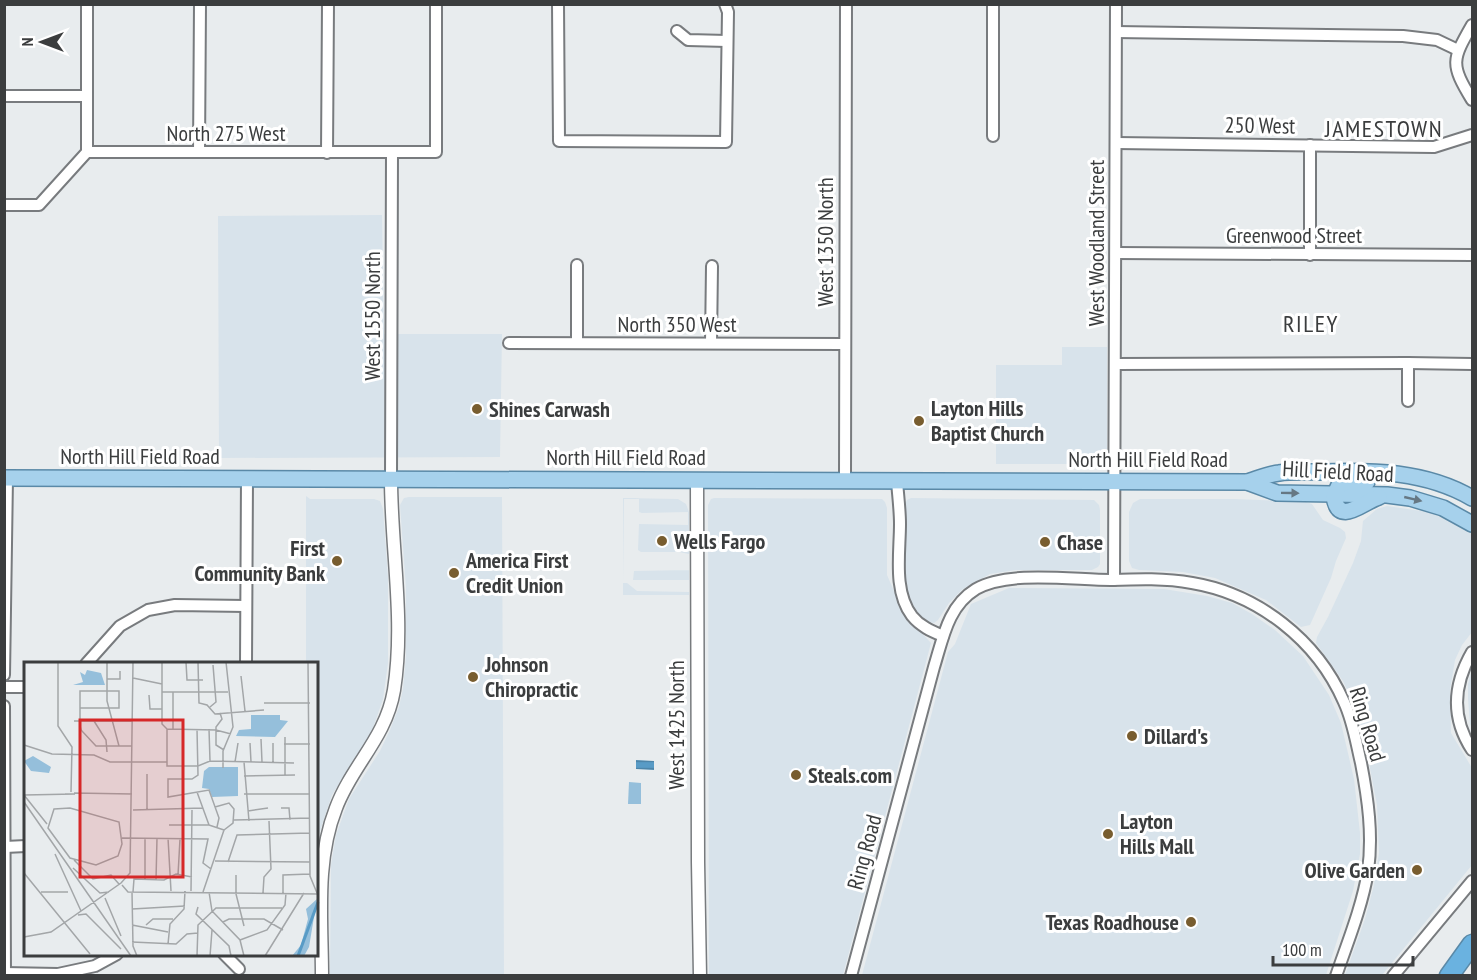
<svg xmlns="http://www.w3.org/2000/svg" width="1477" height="980" viewBox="0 0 1477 980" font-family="'PT Sans Narrow',sans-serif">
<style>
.built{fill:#d8e3eb;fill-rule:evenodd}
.grass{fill:#95bfdb}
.water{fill:url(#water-rules)}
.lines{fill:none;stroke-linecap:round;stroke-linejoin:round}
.minor-casing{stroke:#787b7e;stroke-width:14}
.tertiary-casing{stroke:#787b7e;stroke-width:15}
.primary-casing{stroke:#5a89a7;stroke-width:18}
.motorway-casing{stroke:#5a89a7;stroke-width:21}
.minor{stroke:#fff;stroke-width:10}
.tertiary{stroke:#fff;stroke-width:12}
.primary{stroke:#a6d1ec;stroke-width:15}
.motorway{stroke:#6ab2e0;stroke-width:18}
.oneway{fill:#667884}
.poi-dot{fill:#785d2f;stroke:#fff;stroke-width:2}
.labels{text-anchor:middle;stroke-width:6;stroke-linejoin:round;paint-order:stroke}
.street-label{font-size:22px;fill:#3b3d3e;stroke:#fff}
.poi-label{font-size:22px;font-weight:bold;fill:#3b3d3e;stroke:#fff;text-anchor:start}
.neighbourhood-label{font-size:24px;letter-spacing:1.5px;fill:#3b3d3e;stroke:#fff}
.inset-river{fill:none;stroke:#589bc6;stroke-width:3}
.inset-road{fill:none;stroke:#a3a6a8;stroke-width:1.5}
.view{fill:#d62828;fill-opacity:0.15;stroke:#d62828;stroke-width:3}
.inset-edge{fill:none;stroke:#3b3d3e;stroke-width:3}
</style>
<defs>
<pattern id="water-rules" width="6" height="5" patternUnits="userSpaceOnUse" patternTransform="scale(1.5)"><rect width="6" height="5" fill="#589bc6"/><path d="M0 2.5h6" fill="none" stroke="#4a80a2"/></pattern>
</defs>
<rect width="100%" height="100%" fill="#e8ecee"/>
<g class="built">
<polygon points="382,215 384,334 502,334 500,457 219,458 218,216"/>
<polygon points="1062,347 1107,347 1107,451 1104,461 1097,464 996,464 996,365 1062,365"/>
<polygon points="306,496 310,499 374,499 380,501 383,509 388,577 388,663 383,699 372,731 332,795 317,840 316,664 306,663"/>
<polygon points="409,497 502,497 504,975 330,975 331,865 336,835 349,799 380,751 390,730 399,707 403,689 406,656 406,588 400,505 404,498"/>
<path d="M623,498l55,1 8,5 3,8v83h-66zM624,498l15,1v13l3,1 46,-1v13l-49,-1 -1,26 3,2h38l10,2v16l-55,1 -1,9h56v12l-52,-1 -10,-8h-4z"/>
<polygon points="714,498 882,499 885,502 887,508 887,575 904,614 931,643 843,975 709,975 708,505 711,499"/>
<polygon points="911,498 1094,500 1099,505 1100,510 1100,564 1098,567 1092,570 1016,570 990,574 963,589 949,603 938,620 934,623 929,622 921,617 914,608 905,587 905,504 907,500"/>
<polygon points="1140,499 1234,499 1306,502 1312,504 1323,520 1340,528 1345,532 1346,538 1336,561 1331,578 1310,625 1301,627 1266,600 1215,578 1183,572 1139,570 1132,568 1129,561 1129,512 1133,503"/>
<polygon points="1387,506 1428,512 1455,523 1472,533 1472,632 1462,645 1455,660 1450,690 1451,733 1472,768 1472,865 1382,975 1345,975 1365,919 1374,885 1379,853 1377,805 1364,737 1357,711 1343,681 1316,643 1317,637 1328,617 1353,563 1361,541 1363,521 1377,509"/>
<polygon points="1009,588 1164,589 1207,596 1232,603 1252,614 1275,630 1303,656 1329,695 1341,723 1354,779 1360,833 1360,854 1353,891 1326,975 862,975 948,652 955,644 971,604"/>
<polygon points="1472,670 1472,729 1470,724 1468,699 1468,684"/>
</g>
<polygon class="grass" points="629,782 641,783 641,804 628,804"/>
<polygon class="water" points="636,760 654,761 654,770 636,769"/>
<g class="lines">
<defs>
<g id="minor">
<polyline points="87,4 87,152"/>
<polyline points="558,4 559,141 726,142 728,12 725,4"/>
<path d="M1472,25c-20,35 -22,39 0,75"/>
<polyline points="677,31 688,40 727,41"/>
<polyline points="1116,32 1403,36 1437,40 1458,50"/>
<polyline points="4,96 87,96"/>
<polyline points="993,136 993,4"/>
<polyline points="1116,143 1434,147 1472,135"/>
<polyline points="1310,145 1310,255"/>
<polyline points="199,152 200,4"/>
<polyline points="327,153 328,4"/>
<polyline points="4,205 39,205 87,152 436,152 436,4"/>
<polyline points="1116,253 1472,255"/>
<polyline points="509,343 844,344"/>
<polyline points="577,343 577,265"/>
<polyline points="711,343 712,266"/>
<polyline points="1408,363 1408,401"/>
<polyline points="1115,364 1408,363 1472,364"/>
<polyline points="391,479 392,153"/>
<polyline points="845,480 846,4"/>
<path d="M897,481c1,14 3,29 3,43 0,29 -7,67 12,92 8,10 19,15 31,20"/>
<polyline points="1114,580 1116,4"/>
<path d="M1472,652c-19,33 -21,66 0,98"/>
<polyline points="86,664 120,626 148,610 175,605 246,606"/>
<polyline points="246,664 247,478"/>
<polyline points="4,675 7,478"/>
<polyline points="4,687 26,687"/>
<polyline points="4,706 5,976"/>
<polyline points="5,847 26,846"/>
<polyline points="224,954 239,969"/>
<polyline points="4,973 58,974 95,966 117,954"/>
<path d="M851,976l83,-309c9,-29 14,-61 42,-78 33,-19 97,-9 135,-9 27,-1 54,-2 81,3 66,11 125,57 152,119 9,19 12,40 17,61 7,36 12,72 7,108 -6,36 -20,70 -32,105"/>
<polyline points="1393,976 1472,881"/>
</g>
<g id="tertiary">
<polyline points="697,480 698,862 700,976"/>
<path d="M322,976c0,-56 -7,-115 14,-168 16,-43 50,-70 58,-118 11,-70 -3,-141 -3,-211"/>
</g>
<g id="primary">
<path d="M4,478l1243,4c10,-3 21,-8 32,-9 13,-2 27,-1 41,-1 52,-2 106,-1 152,26"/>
<polyline points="1247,482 1277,493 1387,495 1410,498 1443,508 1472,524"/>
<path d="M1367,482h-19l-9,3 -5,11c4,32 30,5 45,1"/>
</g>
<polyline id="motorway" points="1449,976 1472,944"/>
</defs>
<use href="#minor" class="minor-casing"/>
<use href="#tertiary" class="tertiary-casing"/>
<use href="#primary" class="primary-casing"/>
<use href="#motorway" class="motorway-casing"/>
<use href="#minor" class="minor"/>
<use href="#tertiary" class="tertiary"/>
<use href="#primary" class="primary"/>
<use href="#motorway" class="motorway"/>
</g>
<defs><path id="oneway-solid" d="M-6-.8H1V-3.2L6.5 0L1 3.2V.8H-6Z" transform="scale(1.5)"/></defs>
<g class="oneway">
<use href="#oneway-solid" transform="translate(1290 493) rotate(1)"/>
<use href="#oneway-solid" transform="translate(1413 499) rotate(13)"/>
</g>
<g class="poi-dot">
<circle cx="477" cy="409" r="6"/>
<circle cx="919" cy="421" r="6"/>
<circle cx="662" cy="541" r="6"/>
<circle cx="1045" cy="542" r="6"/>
<circle cx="337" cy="561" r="6"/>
<circle cx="454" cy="573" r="6"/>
<circle cx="473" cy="677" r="6"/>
<circle cx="1132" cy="736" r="6"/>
<circle cx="796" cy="775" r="6"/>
<circle cx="1108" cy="834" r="6"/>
<circle cx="1417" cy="870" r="6"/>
<circle cx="1191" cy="922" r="6"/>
</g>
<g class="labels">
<g class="street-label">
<text transform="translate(1260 125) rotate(1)" y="8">250 West</text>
<text x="226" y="141">North 275 West</text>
<text x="1294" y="243">Greenwood Street</text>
<text transform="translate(825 242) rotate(-90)" y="8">West 1350 North</text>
<text transform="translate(1096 243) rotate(-90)" y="8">West Woodland Street</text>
<text transform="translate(372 316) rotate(-90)" y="8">West 1550 North</text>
<text x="677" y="332">North 350 West</text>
<text x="140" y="464">North Hill Field Road</text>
<text x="626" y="465">North Hill Field Road</text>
<text x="1148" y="467">North Hill Field Road</text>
<text transform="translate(1338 471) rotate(3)" y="8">Hill Field Road</text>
<text transform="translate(1368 724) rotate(73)" y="8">Ring Road</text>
<text transform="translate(676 725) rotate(-90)" y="8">West 1425 North</text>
<text transform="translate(864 852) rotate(-75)" y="8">Ring Road</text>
</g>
<g class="poi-label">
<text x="931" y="416">Layton Hills<tspan x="931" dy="25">Baptist Church</tspan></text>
<text x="489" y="417">Shines Carwash</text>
<text x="674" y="549">Wells Fargo</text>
<text x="1057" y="550">Chase</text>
<text x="325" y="556" text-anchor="end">First<tspan x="325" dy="25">Community Bank</tspan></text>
<text x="466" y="568">America First<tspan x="466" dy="25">Credit Union</tspan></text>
<text x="485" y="672">Johnson<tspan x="485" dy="25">Chiropractic</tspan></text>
<text x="1144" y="744">Dillard's</text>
<text x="808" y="783">Steals.com</text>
<text x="1120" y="829">Layton<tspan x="1120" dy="25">Hills Mall</tspan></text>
<text x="1405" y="878" text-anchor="end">Olive Garden</text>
<text x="1179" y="930" text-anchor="end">Texas Roadhouse</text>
</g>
<g class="neighbourhood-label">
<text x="1384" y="137">JAMESTOWN</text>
<text x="1311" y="332">RILEY</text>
</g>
</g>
<g transform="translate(24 662)">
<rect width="294" height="294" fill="#e8ecee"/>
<path d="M63,8l14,3 4,12h-32l10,-3 -3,-10 5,3zM227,53h29v5l8,1 -13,16 -39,-1 3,-6 12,-1z" fill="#95bfdb"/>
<path d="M293,237l-8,48 -5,9h-12l9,-11 7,-26 -2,-10z" fill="#95bfdb"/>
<path d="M9,94l18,11 -2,6 -18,-2 -7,-10zM185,105h29v29l-26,1 -3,-8 -7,-1 2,-17z" fill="#95bfdb"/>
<path class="inset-river" d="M274,294l20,-54"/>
<path class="inset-road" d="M34,0v64l14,21 -1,45M83,0v39l12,45M138,0v62l5,5v37h31l12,-5 84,2M162,0l1,18h16M174,0l1,41 8,2 8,9 49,-4M284,0l2,214 7,17M217,14l4,35M109,16l29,6M83,17h13v-8M138,30h66M125,33l1,14h12M240,41h46M186,45l6,-5 -3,-37M56,46h39v-17h-39v35l1,4 15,16h36M196,51l2,6 -6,8v18l8,5M50,59h58M70,59l12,19 1,12M143,67l49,1 15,4M149,67v-37M173,67l1,46 -6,4h-24v18l41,-7 10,28 -2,9M185,67l1,32M261,75v39M237,77l1,23M226,81l1,19M249,81v20M260,82h26M0,83l28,9 42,1 16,7h57M211,100l3,-19M220,100l5,59M199,106v-17l10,-24 -7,-65M220,114l51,-1M173,130l12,33M50,131l58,1M220,132h66M0,133l51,-1h-10M0,133l23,29M0,140l107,154M191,145l14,-4 5,6 -1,14 -9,7M257,146h8l1,12M30,147l16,-1 49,14 3,22 -4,12 -22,9 -26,-7 -22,-30zM109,148l70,-2M123,148v-36M224,149l20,-3M210,158l76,-2M145,163h40l15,5M98,176l86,1 -5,24 8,6M144,176l3,53M31,192l26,57M50,198l19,19 18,-4 8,9M191,199l95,1M204,200l9,-27 73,-2M49,206l27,25 9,-1M0,211l66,81M154,213l2,-36M212,213v19l8,32M121,218v-42M132,218l1,-42M98,223l6,7 190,2M167,229l1,-81M17,230h27M108,230l1,54 4,10M109,230l1,-13 30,1 12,-6 16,3M179,230l21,-62M185,230l3,19 28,29 4,16M239,231l1,-16 7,-8 -2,-48M259,231v-18l27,-1M81,236l16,38M174,245l-2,7 33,32 2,10M108,247l53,-3M54,253l8,-1 35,35M199,260l6,-3h35l19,11M108,263l36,7M122,263l7,-6h20M0,275l27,-5 70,-49 9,-10 3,-211M216,278l27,-10 18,-25 1,-12M108,280l44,2 11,-10 11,-1M144,282l2,-20 14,-15 1,-18M173,294l1,-31 18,-17h66M186,294l2,-26M241,294l39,-63"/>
<path class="view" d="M56,58h103v157h-103z"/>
<rect width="294" height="294" class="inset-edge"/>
</g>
<rect width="1477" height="980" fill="none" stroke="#3b3d3e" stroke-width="12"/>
<g transform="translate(42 42) rotate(270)" stroke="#ffffff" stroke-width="4.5" paint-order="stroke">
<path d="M0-4.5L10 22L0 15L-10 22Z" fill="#3b3d3e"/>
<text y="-9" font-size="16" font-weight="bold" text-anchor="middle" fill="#3b3d3e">N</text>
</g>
<path d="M1273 956v9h140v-9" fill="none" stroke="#3b3d3e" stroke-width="3"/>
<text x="1282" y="956" font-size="18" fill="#3b3d3e" stroke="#ffffff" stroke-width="4.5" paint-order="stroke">100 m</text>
</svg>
